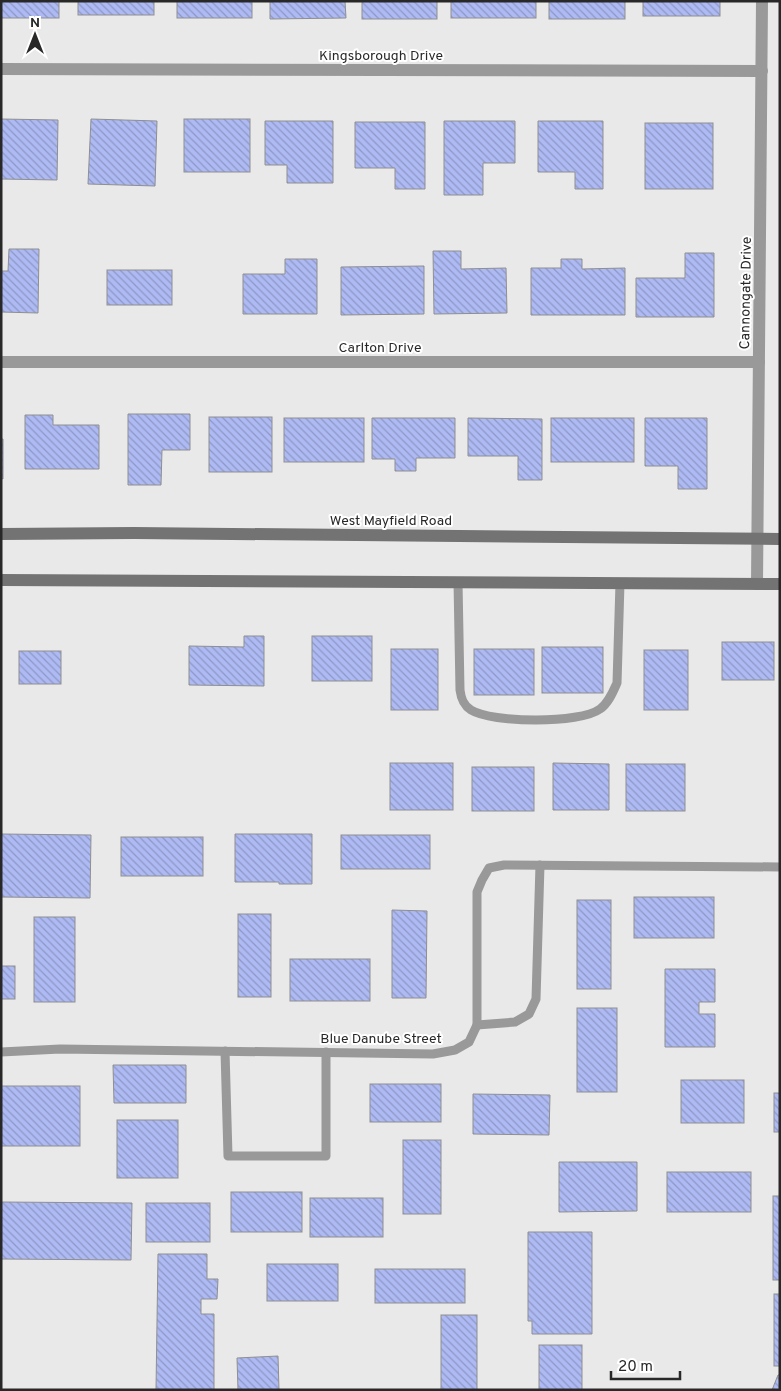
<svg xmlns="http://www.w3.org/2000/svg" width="781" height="1391" viewBox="0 0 781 1391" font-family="Overpass,sans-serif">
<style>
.building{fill:url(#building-back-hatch);stroke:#8f8f90}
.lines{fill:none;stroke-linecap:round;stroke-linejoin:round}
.lane{stroke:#9a9999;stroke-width:9}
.street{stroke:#9a9999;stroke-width:12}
.secondary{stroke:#747373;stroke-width:12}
.labels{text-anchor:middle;stroke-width:4;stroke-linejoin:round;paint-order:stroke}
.street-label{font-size:14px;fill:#282829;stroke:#fff}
</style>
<defs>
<pattern id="building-back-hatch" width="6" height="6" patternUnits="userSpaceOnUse" patternTransform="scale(1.25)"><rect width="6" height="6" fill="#aebaf3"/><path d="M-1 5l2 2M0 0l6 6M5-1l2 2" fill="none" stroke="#8e97c5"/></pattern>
</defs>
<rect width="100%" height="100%" fill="#e9e9ea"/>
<g class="building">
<rect x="1" y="1" width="58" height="17"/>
<rect x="78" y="1" width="76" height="14"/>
<rect x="177" y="1" width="75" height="17"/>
<polygon points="270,1 345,1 346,18 270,19"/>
<rect x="362" y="1" width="75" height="18"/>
<rect x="451" y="1" width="85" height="17"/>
<rect x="549" y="1" width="76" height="18"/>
<rect x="643" y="1" width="77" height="15"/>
<polygon points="1,119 58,120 57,180 1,179"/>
<polygon points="91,119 157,121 155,186 88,184"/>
<rect x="184" y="119" width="66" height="53"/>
<polygon points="265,121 333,121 333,183 287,183 287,165 265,165"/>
<polygon points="444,121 515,121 515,163 483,163 483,195 444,195"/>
<polygon points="538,121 603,121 603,189 575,189 575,172 538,172"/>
<polygon points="355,122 425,122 425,189 395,189 395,168 355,168"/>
<rect x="645" y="123" width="68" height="66"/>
<polygon points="9,249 39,249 38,313 1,312 1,271 8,271"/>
<polygon points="433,251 461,251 461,269 506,268 507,313 434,314"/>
<polygon points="685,253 714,253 714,317 636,317 636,278 685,278"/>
<polygon points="285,259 317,259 317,314 243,314 243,274 285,274"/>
<polygon points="561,259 582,259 582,269 625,268 625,315 531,315 531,268 561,268"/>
<polygon points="424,266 424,314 341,315 341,267"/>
<rect x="107" y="270" width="65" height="35"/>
<polygon points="128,414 190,414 190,450 162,450 161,485 128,485"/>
<polygon points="25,415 53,415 53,425 99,425 99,469 25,469"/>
<rect x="209" y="417" width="63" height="55"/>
<rect x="284" y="418" width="80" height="44"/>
<polygon points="372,418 455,418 455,458 416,458 416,471 395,471 395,459 372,459"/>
<polygon points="468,418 542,419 542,480 518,480 518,456 468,456"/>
<rect x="551" y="418" width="83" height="44"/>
<polygon points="645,418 707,418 707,489 678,489 678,466 645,466"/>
<polygon points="1,439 3,439 3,479 1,478"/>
<polygon points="244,636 264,636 264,686 189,685 189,646 244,647"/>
<rect x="312" y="636" width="60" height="45"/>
<rect x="722" y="642" width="52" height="38"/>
<rect x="542" y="647" width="61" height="46"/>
<rect x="391" y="649" width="47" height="61"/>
<rect x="474" y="649" width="60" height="46"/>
<rect x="644" y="650" width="44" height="60"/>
<rect x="19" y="651" width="42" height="33"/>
<rect x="390" y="763" width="63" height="47"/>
<polygon points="553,763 609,764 609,810 553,810"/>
<rect x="626" y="764" width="59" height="47"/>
<rect x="472" y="767" width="62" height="44"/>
<polygon points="1,834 91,835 90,898 1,897"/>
<polygon points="235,834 312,834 312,884 279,884 279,882 235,882"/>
<rect x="341" y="835" width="89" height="34"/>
<rect x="121" y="837" width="82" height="39"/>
<rect x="634" y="897" width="80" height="41"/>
<rect x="577" y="900" width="34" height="89"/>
<polygon points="392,910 427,911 426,998 392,998"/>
<rect x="238" y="914" width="33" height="83"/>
<rect x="34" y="917" width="41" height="85"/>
<rect x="290" y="959" width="80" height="42"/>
<rect x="1" y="966" width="14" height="33"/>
<polygon points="665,969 715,969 715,1002 699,1002 699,1014 715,1014 715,1047 665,1047"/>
<rect x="577" y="1008" width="40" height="84"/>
<polygon points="113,1065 186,1065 186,1103 114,1103"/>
<rect x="681" y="1080" width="63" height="43"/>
<rect x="370" y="1084" width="71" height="38"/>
<rect x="1" y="1086" width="79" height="60"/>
<rect x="774" y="1093" width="6" height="39"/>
<polygon points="473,1094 550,1095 549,1135 473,1134"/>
<rect x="117" y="1120" width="61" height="58"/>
<rect x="403" y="1140" width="38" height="74"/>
<polygon points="559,1162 637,1162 637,1211 559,1212"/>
<rect x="667" y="1172" width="84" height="40"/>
<rect x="231" y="1192" width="71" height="40"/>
<rect x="773" y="1196" width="7" height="84"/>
<rect x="310" y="1198" width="73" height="39"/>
<polygon points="1,1202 132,1203 131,1260 1,1259"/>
<rect x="146" y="1203" width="64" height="39"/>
<polygon points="528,1232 592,1232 592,1334 532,1334 532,1321 528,1321"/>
<polygon points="158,1254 207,1254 207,1279 218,1279 217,1299 201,1299 201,1314 214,1314 214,1390 156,1390"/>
<rect x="267" y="1264" width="71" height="37"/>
<rect x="375" y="1269" width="90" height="34"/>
<rect x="774" y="1294" width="6" height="72"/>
<rect x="441" y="1315" width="36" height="75"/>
<rect x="539" y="1345" width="43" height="45"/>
<polygon points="278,1356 279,1390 238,1390 237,1358"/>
<polygon points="778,1375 780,1375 780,1390 772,1390"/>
</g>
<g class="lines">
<g class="lane">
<path d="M458,582l2,108c1,8 3,15 11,20 21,13 109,14 129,-1 8,-5 13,-17 17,-26l3,-100"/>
<polyline points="477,1025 515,1022 529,1014 536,999 540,865"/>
<polyline points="225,1051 228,1156 326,1156 326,1052"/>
<polyline points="1,1052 60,1049 433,1054 455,1050 469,1042 477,1025 477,892 482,880 489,868 504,865 780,867"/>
</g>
<g class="street">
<polyline points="1,69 762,71"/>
<polyline points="1,362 759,362"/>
<polyline points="757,584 762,1"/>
</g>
<g class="secondary">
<polyline points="1,534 134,533 780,539"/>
<polyline points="1,580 780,584"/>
</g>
</g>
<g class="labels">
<g class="street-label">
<text x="381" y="60">Kingsborough Drive</text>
<text transform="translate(745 293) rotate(-89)" y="5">Cannongate Drive</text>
<text x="380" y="352">Carlton Drive</text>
<text x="391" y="525">West Mayfield Road</text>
<text x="381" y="1043">Blue Danube Street</text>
</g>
</g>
<rect width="781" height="1391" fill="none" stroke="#282829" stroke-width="5"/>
<g transform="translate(35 35)" stroke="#ffffff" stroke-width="4" paint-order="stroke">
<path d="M0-4L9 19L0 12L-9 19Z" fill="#282829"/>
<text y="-8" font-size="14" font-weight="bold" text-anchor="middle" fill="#282829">N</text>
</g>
<path d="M611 1371v8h69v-8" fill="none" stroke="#282829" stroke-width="2.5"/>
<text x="618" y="1371" font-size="15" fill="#282829" stroke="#ffffff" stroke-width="4" paint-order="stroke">20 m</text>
</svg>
